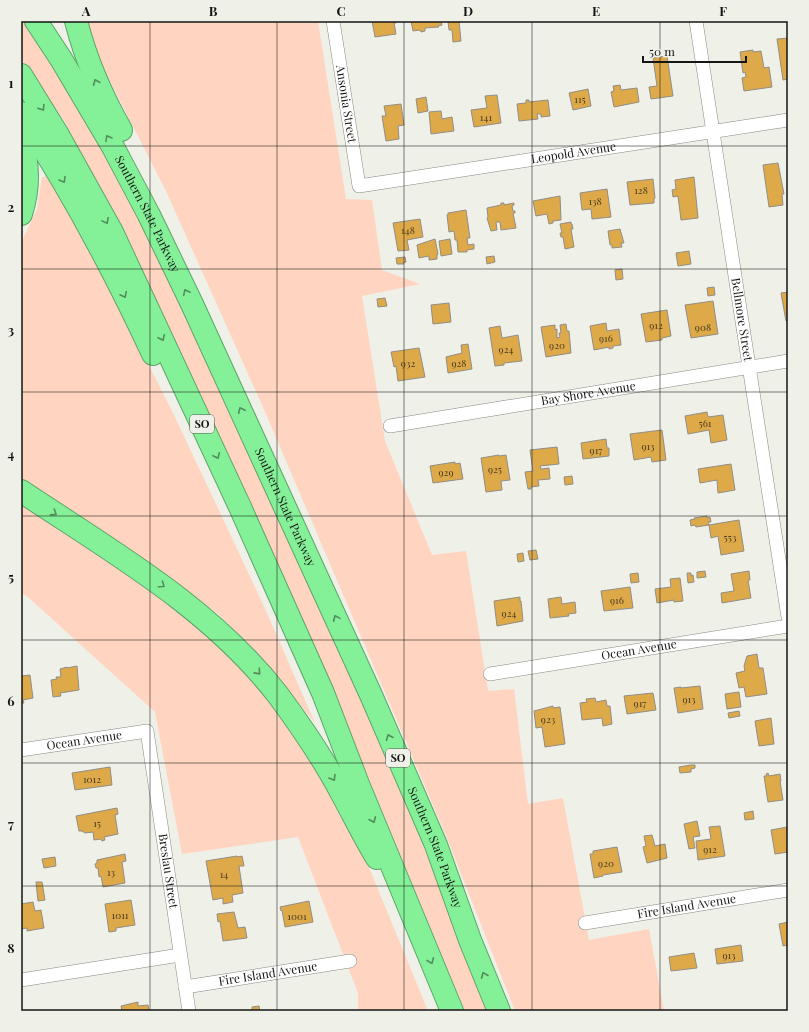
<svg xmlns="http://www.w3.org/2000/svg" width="809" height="1032" viewBox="0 0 809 1032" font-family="'Playfair Display',serif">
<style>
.green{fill:#ffd4c1}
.building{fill:#dea948;stroke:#918d87}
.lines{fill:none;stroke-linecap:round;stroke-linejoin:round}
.street-casing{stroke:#878881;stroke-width:14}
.highway-casing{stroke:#5da469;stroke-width:24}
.street{stroke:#fff;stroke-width:13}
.highway{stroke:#84f198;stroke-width:22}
.oneway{stroke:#528e5c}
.grid{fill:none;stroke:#151513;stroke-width:1;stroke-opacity:0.55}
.labels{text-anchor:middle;stroke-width:3;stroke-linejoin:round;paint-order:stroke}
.number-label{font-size:10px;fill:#473a20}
.shield{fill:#eff0e8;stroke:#565753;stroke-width:1}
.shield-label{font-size:11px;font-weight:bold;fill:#151513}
.street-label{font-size:12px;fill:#151513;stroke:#eff0e8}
.neatline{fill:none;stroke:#151513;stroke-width:1.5}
.grid-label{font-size:13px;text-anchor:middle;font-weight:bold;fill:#151513}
</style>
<rect width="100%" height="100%" fill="#eff0e8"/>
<g class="green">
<polygon points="21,21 24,21 63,77 158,253 336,642 433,869 489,1011 465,1011 316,651 139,262 63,119 21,58"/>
<polygon points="87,21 318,21 346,199 372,200 382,270 420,284 362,296 385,441 432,555 466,551 488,691 514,689 528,804 563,798 589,940 649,929 664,1011 515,1011 447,838 266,414 166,191 95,52"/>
<polygon points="50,176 60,189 174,415 263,604 315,723 263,659 217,613 21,479 21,243 37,209 42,177"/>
<polygon points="21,496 219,633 299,725 350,821 428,1011 358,1011 358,993 298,837 182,854 155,712 29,598 21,593"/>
</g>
<g class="building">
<polygon points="372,21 395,21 396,23 394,23 396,34 375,37"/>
<polygon points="411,21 441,21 442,25 438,26 439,27 425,28 425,31 421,32 420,30 413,31"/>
<polygon points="448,21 459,21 461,41 453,42 452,30 449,30"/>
<polygon points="788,38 788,79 783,80 777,39"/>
<polygon points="753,50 753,52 761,51 764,68 769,67 772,87 744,91 742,78 746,77 745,72 743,73 740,52"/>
<polygon points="667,56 673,96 651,99 649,87 657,86 653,58"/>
<polygon points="620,85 621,90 637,88 639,102 614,107 611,92 614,91 613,86"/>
<polygon points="588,89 591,106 573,110 569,93"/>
<polygon points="497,95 501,123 474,127 471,110 487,108 485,96"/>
<polygon points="426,97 428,111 418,113 416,99"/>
<polygon points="526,100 529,100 529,102 548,100 550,116 541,117 541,114 537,114 538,119 519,121 517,104 526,103"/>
<polygon points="401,104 404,125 398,126 399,139 386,141 382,116 386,116 384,106"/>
<polygon points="441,111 442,119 452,117 454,131 431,134 429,112"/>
<polygon points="778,163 784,194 782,194 783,205 769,207 763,165"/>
<polygon points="694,177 698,218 681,220 678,196 673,197 672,190 676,189 675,180"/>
<polygon points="653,179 655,198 654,199 654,203 630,205 627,182"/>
<polygon points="607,189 611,217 592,219 591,209 582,210 580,193"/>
<polygon points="560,196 561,220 553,221 553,223 549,224 547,214 536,216 533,201"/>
<polygon points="501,203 504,203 504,205 514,203 514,205 512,206 513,211 515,211 515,213 513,213 516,228 501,230 500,222 496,222 497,230 491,231 487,218 488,217 487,208 501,205"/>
<polygon points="466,210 470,238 467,238 468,245 474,244 474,249 467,250 467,252 458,252 457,240 455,240 454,231 449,232 447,215 448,215 448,213"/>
<polygon points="420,219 423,237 407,240 409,250 398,251 393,223"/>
<polygon points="571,222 571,224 572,224 573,229 571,229 574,247 565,249 563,237 561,237 560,233 562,233 560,224"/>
<polygon points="620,229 624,243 621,243 622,247 612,248 612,245 610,245 608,231"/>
<polygon points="435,239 438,254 437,255 437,259 429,260 429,256 419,258 417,245"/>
<polygon points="450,239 452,254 441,256 439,241"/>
<polygon points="689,251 691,264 678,266 676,253"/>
<polygon points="494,256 495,262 487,264 486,257"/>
<polygon points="405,257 406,262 403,263 404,264 397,264 396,258"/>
<polygon points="622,269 623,279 616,280 615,270"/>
<polygon points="714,287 715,295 708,296 707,288"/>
<polygon points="788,292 788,321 786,321 781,293"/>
<polygon points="385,298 387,306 378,307 377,299"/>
<polygon points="713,301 718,334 691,338 685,305"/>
<polygon points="449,303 451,322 433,324 431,305"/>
<polygon points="667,310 671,336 662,338 662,340 646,342 641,314"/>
<polygon points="606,323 607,331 619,329 621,345 613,346 613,348 609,349 609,347 594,350 590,326"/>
<polygon points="566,324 567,331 569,331 571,353 546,357 541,327 555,325 555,330 557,329 557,338 560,337 559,333 561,333 560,325"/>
<polygon points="500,326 502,338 518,335 522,361 504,363 504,365 495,366 489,328"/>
<polygon points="468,344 472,369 448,373 446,357 462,353 461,345"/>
<polygon points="419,348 425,377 398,381 396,366 394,367 391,352"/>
<polygon points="707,412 708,417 723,415 727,440 711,443 709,430 688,434 685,416"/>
<polygon points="662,430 666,460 652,462 651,457 634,460 630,434"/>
<polygon points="606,439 607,448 609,448 609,456 583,459 581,443"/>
<polygon points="557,447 559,464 540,466 541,469 549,468 550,479 538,480 539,486 531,487 531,489 528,489 525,472 533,471 530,450"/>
<polygon points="499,455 499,456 506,455 510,480 501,481 502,490 486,492 481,458"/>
<polygon points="455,462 455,464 460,463 463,479 433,483 430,466"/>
<polygon points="731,464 735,490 718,493 717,480 700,483 698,469"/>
<polygon points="572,476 573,484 565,485 564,477"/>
<polygon points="707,516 707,518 710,517 711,522 708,522 709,525 696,527 695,525 691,526 690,520 695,519 694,518"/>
<polygon points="739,520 744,551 721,555 718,536 711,538 709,525"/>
<polygon points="536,550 538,559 530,560 528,551"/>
<polygon points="523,553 524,561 518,562 517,554"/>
<polygon points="705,571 706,577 697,578 697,572"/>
<polygon points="749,571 750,580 748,580 751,598 722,603 721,593 734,591 731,574"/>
<polygon points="638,573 639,582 631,583 630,574"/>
<polygon points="687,573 691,573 691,576 693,575 694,582 688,583"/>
<polygon points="680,578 683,601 674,602 674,600 657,603 655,589 671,587 670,579"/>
<polygon points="630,587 633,608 604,611 601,591"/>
<polygon points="520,597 520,601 521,601 523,621 497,626 494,601"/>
<polygon points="561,597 562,604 575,602 576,613 568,614 569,616 550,618 548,599"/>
<polygon points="757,654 759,668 763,668 767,694 746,697 744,687 739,688 736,673 745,671 744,666 747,656"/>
<polygon points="77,666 79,690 60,693 61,696 53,697 51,680 57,679 56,677 61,677 60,669 67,667 67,668"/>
<polygon points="30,675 33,698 23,700 24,703 21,703 21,676"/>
<polygon points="700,686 703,709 678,713 674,688 681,687 681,688"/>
<polygon points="739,692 741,707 727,709 725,694"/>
<polygon points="653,693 656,710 627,714 624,696"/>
<polygon points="595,698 596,702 606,700 607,706 610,706 612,724 603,726 602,718 582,720 580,703 587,702 586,699"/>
<polygon points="553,706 553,708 560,707 565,744 545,747 542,727 536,728 534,711"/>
<polygon points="739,711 740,716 729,718 728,713"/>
<polygon points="771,718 774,744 759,746 755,721"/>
<polygon points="691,765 695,765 695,768 691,769 691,772 680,773 679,767"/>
<polygon points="110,767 112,785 75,790 72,773"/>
<polygon points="768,773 769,776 780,774 781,781 780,781 783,800 768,802 764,776 767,776 766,774"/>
<polygon points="117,808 118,814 115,815 118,834 104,837 105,840 102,841 101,839 94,840 93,832 85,833 82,831 79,831 76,816"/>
<polygon points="753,811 754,819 745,820 744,813"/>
<polygon points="697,821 700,836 693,837 695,848 689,849 684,824"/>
<polygon points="720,826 725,856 698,860 696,841 711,839 709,827"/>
<polygon points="787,827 788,852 775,854 771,830"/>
<polygon points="652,835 655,846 665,844 667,858 647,863 643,847 646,846 644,836"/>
<polygon points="617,847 622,872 603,875 603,876 594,878 590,854 593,854 593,851"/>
<polygon points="125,854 126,861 122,862 125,883 103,887 101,876 99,877 98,868 96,868 95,864 97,863 97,860"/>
<polygon points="237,856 238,857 242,856 244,866 239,866 243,893 232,895 233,902 223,904 223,898 213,900 206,861"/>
<polygon points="55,857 56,866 44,868 42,859"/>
<polygon points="36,882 42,882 45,900 38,901"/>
<polygon points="131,900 135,925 116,928 116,931 109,932 105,904"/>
<polygon points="309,901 313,922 285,927 282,910 281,911 280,907"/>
<polygon points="33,902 35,911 41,910 44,928 27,931 27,928 21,929 21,904"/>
<polygon points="234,912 238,928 245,927 247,938 223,941 220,921 218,922 217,914"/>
<polygon points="788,922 788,945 783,946 779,924"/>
<polygon points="741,945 743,961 717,964 715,949"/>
<polygon points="694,953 697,968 671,971 669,957"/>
<polygon points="138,1002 138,1006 148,1005 149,1011 122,1011 121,1006"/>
<polygon points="259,1006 260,1011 244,1011 252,1010 252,1007"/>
</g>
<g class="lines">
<defs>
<g id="street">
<path id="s1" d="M333,21l26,165 429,-66"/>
<path id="s2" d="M696,21c30,199 61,397 92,596"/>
<path id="s3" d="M390,426l398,-65"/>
<path id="s4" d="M490,674l298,-48"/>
<path id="s5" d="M21,750l126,-19 42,280"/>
<path id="s6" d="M585,923l203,-33"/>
<polyline points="21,980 180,955"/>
<path id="s7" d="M185,987l165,-26"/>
</g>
<g id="highway">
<path id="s8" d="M36,21l25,38 52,88 36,68 43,89 179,391 65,150 34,95 29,71"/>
<path d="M76,21c10,39 25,74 45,109"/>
<polyline points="21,75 58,135 112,232 240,507 323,693 358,784 452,1011"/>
<path d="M21,113c50,77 93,157 132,241"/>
<path d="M21,139c8,25 8,50 0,75"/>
<path d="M21,491c91,61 189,116 257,204 23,31 45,63 63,97 12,22 23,45 36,66"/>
</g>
</defs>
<use href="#street" class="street-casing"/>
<use href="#highway" class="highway-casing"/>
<use href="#street" class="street"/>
<use href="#highway" class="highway"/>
</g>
<defs><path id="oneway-chevron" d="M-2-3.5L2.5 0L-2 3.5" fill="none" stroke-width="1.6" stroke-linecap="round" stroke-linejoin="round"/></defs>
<g class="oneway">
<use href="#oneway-chevron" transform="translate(96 82) rotate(-113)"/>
<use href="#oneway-chevron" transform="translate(42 108) rotate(58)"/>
<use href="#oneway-chevron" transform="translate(108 138) rotate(-120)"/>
<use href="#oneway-chevron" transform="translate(63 180) rotate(59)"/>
<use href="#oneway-chevron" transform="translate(106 221) rotate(62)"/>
<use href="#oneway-chevron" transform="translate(186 292) rotate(-116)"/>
<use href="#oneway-chevron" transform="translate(124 295) rotate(64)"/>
<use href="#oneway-chevron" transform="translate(162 338) rotate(65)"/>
<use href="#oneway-chevron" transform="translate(241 410) rotate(-115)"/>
<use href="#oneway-chevron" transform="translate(217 456) rotate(65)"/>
<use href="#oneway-chevron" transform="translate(54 513) rotate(33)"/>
<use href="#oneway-chevron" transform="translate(162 585) rotate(35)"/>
<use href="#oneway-chevron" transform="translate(336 618) rotate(-114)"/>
<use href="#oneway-chevron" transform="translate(258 672) rotate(48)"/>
<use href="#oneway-chevron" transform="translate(389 737) rotate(-113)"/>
<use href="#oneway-chevron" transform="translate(333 778) rotate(59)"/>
<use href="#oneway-chevron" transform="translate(373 820) rotate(67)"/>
<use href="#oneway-chevron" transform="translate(431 961) rotate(68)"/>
<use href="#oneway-chevron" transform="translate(484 975) rotate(-112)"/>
</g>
<path class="grid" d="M150,21v990M277,21v990M404,21v990M532,21v990M660,21v990M21,146h767M21,269h767M21,392h767M21,516h767M21,640h767M21,763h767M21,886h767"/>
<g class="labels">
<g class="number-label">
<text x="580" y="103">115</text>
<text x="486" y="121">141</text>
<text x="641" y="194">128</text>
<text x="595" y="205">138</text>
<text x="408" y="234">148</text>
<text x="656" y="329">912</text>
<text x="703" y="331">908</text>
<text x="606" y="342">916</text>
<text x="557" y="349">920</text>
<text x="506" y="353">924</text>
<text x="408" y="367">932</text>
<text x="459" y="367">928</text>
<text x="705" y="427">561</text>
<text x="648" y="450">913</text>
<text x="596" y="454">917</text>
<text x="495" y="473">925</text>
<text x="446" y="476">929</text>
<text x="730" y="541">553</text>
<text x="617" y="604">916</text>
<text x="509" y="617">924</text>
<text x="689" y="703">913</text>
<text x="640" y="707">917</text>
<text x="548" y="723">923</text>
<text x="92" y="783">1012</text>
<text x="97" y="827">15</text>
<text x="710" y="853">912</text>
<text x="606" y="867">920</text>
<text x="111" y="876">13</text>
<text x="224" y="878">14</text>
<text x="120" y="919">1011</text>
<text x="297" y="920">1001</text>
<text x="729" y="959">913</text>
</g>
<g class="shield">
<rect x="190" y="415" width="24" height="18" rx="3"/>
<rect x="386" y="749" width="24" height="18" rx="3"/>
</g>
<g class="shield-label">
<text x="202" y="428">SO</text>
<text x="398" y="762">SO</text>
</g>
<g class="street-label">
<text dy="4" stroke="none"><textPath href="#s1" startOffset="84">Ansonia Street</textPath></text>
<text dy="4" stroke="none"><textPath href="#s1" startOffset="384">Leopold Avenue</textPath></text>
<text dy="4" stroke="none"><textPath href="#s8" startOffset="223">Southern State Parkway</textPath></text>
<text dy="4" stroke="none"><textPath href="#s2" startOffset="302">Bellmore Street</textPath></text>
<text dy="4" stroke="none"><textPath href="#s3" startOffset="201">Bay Shore Avenue</textPath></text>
<text dy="4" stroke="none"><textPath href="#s8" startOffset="547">Southern State Parkway</textPath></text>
<text dy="4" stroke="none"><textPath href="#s4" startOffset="151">Ocean Avenue</textPath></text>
<text dy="4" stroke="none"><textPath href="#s5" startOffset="64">Ocean Avenue</textPath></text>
<text dy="4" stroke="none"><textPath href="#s8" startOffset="919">Southern State Parkway</textPath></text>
<text dy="4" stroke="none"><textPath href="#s5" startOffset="269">Breslau Street</textPath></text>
<text dy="4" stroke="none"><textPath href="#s6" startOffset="103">Fire Island Avenue</textPath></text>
<text dy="4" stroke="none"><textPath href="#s7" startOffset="84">Fire Island Avenue</textPath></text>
</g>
</g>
<rect width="809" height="1032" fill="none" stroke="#eff0e8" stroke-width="44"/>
<path d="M643 56v6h103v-6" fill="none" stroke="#151513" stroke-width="2"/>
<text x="649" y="56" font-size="12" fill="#151513" stroke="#eff0e8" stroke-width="3" paint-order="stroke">50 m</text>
<rect x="22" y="22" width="765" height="988" class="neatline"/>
<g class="grid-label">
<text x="86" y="16">A</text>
<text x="213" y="16">B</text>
<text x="341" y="16">C</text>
<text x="468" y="16">D</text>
<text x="596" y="16">E</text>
<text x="723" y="16">F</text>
<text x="11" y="88">1</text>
<text x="11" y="212">2</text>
<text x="11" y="335">3</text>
<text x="11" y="459">4</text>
<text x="11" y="582">5</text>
<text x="11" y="706">6</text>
<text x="11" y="829">7</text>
<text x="11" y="953">8</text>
</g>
</svg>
